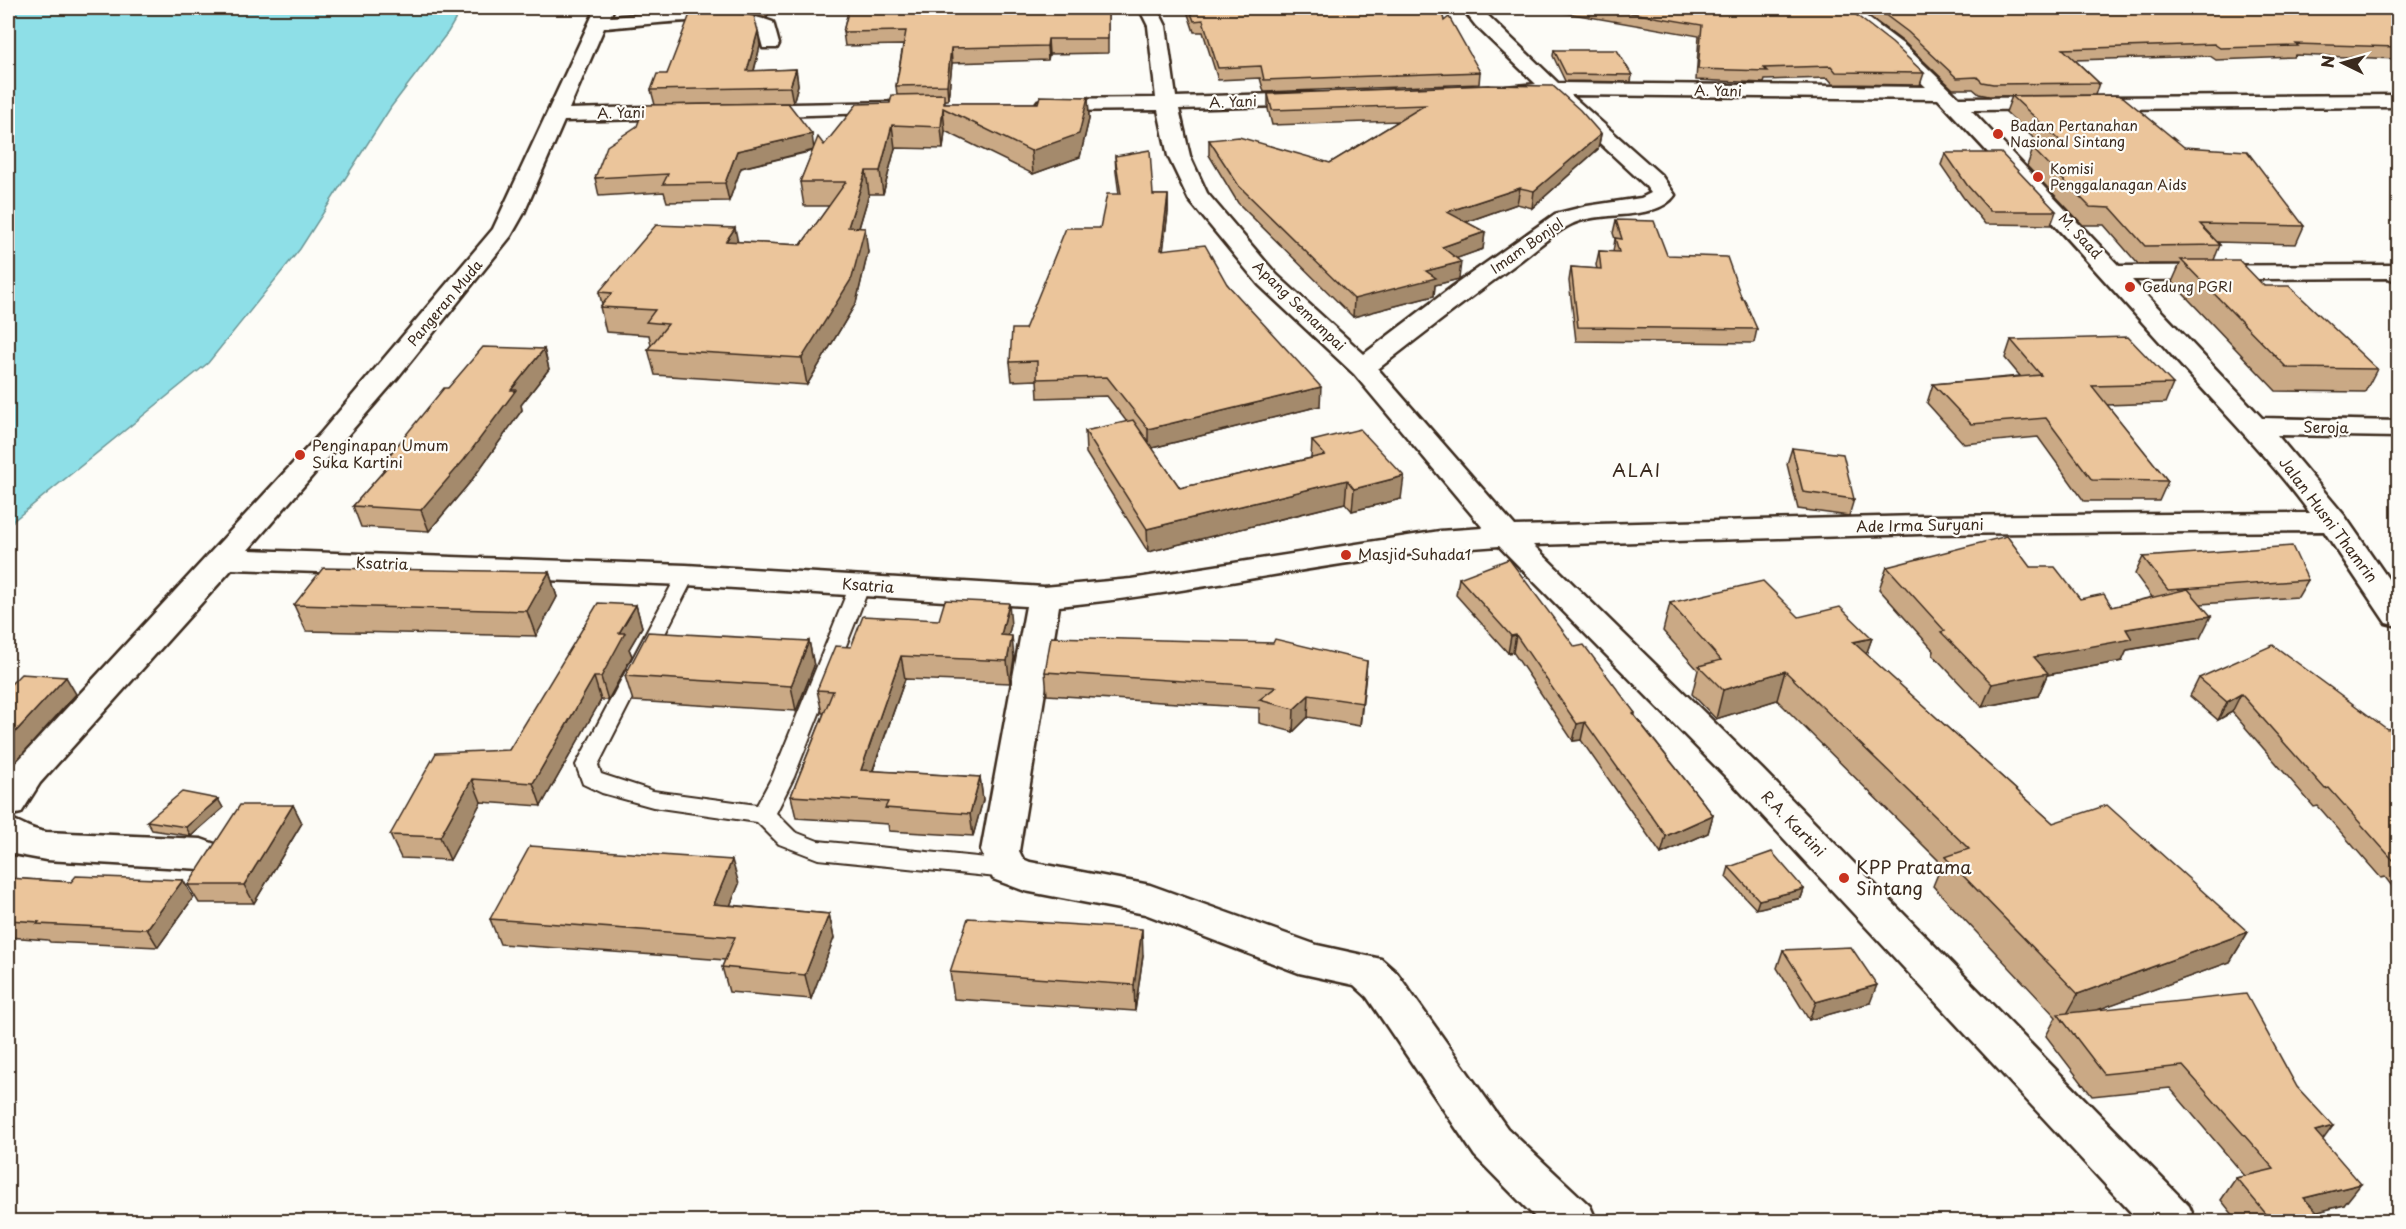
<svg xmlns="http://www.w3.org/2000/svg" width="2406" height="1229" viewBox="0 0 2406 1229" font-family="'Playpen Sans',sans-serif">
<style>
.water{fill:#8edfe7;stroke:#6d9797;stroke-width:1.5}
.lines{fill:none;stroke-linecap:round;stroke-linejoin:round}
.lane-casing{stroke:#3b2a1e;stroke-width:4}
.street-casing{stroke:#3b2a1e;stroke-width:5}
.lane{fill:#fdfcf7;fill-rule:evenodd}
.street{fill:#fdfcf7;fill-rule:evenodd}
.wall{fill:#caa985;stroke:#3b2a1e;stroke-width:1.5}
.shaded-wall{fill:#a48a6c;stroke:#3b2a1e;stroke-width:1.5}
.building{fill:#ebc59b;stroke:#3b2a1e;stroke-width:1.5}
.poi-dot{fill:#c8321e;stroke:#fdfcf7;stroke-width:2}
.labels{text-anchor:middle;stroke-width:4.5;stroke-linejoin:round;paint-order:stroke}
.far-street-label{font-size:14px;fill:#3b2a1e;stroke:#fdfcf7}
.far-poi-label{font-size:14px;fill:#3b2a1e;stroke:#fdfcf7;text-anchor:start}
.street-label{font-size:15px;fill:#3b2a1e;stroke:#fdfcf7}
.poi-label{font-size:15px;fill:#3b2a1e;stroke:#fdfcf7;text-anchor:start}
.quarter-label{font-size:18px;letter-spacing:1.5px;fill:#3b2a1e;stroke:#fdfcf7}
.near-poi-label{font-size:18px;fill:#3b2a1e;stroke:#fdfcf7;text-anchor:start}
</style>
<rect width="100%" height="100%" fill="#fdfcf7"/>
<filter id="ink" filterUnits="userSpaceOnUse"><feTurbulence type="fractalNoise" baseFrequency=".0167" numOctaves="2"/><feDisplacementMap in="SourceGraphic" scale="12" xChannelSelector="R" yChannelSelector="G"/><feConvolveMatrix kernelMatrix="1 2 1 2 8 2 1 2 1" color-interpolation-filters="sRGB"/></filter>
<g filter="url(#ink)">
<polygon class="water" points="8,8 462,8 448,32 391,107 300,249 208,363 8,525"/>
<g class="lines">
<defs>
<polygon id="lane" points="686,569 693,571 695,575 598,765 601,774 653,791 757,805 772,777 850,585 853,581 867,581 870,585 794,777 776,813 795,832 818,841 1007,860 1015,863 1019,869 1015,875 1007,878 818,859 779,844 757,822 653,807 602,793 583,784 576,765 677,575 679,571"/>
<g id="street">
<path d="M596,8h18l-4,9c53,-4 112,-13 163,5l6,22 -2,4h-14l-5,-19c-43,-16 -108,-4 -154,-1l-35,81 118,-3 7,2 3,4 -3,4 -7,2 -123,3 -40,92 -13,23 -113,141 -150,173 438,15 358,22 87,-8 309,-48 43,-3 -129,-154 -95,-89 -70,-85 -21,-44 -10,-46 -113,1 -7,-2 -3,-4 3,-4 7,-2 111,-1 -8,-72 -9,-18h18l9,18 10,71 135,-4 7,2 3,4 -3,4 -7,2 -132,4 11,47 17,37 70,82 87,79 88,-67 103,-73 32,-8 54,-8 10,-5 -6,-8 -97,-90h-42l-3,-4 3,-4 30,-3 -60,-58 -14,-18h18l78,75 368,4 -36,-34 -55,-45h20l49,37 55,53 439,-3v12l-427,3 148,156 279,-1v17l-10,-4 -256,2 130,138 136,3v16l-121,-2 67,80 54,78v33l-12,-3 -62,-92 -404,3 -387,11 229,224 427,437 7,16h-56l-404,-435 -237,-241c-148,9 -293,46 -440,60l-40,245 4,8 7,3 120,23 167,60 64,14 16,14 110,155 83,78 7,16h-57l-65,-66 -108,-159 -13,-12 -55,-12 -154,-59 -120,-23 -32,-12 -12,-28 45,-245 -340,-21 -454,-16 -192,214 -19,30 -13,3v-42l6,-9 306,-331 173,-205zM1571,95l367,4c81,86 161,175 240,263 45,50 92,97 132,151l-390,3 -405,10 -137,-157c47,-37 94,-73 142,-108 16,-12 33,-28 52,-37 27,-14 85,-2 103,-29l-14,-20z"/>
<polygon points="897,102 904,104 907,108 904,112 748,117 741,115 738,111 741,107 748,105"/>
<path d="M8,818c16,5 20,11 38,14l155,7 14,5 6,10 -6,10 -14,5 -155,-9 -38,-7z"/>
</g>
</defs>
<use href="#lane" class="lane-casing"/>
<use href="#street" class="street-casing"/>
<use href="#lane" class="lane"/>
<use href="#street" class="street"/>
</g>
<g class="wall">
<polygon points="700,8 770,8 767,18 734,11 723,10 760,46 754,71 796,69 798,85 793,103 655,105 651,90 667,74 700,9"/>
<polygon points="849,8 1108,8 1108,53 1049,54 1048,60 952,63 948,100 945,100 945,103 1038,103 1088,97 1089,119 1080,157 1033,174 945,131 943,149 895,148 883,194 869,194 859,228 868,252 856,303 807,385 655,375 648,349 651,345 649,335 606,332 600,307 602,304 599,292 738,242 801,245 829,206 804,206 800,182 813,151 741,168 729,201 667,202 664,192 599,196 595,178 824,145 890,103 897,95 896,86 903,45 845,46 843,32"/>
<polygon points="1186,8 1441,8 1444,21 1480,72 1479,84 1264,92 1260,78 1218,80 1203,32 1194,32"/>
<polygon points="1538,8 1847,8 1924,73 1920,85 1833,84 1828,78 1765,80 1764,83 1696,80 1699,36"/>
<polygon points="1858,8 2398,8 2398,59 2295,55 2294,57 2216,60 2210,56 2075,60 2099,83 2095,95 1989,96 1979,94 1973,89 1953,89 1905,43"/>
<polygon points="1554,50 1632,75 1631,82 1565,81 1553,56"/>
<polygon points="1489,85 1601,134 1598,149 1532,208 1517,204 1466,222 1485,232 1483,249 1457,258 1459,279 1435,285 1434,296 1353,317 1238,203 1209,155 1209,140 1330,163 1399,121 1272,125 1268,109 1268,94"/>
<polygon points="2012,96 2184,147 2304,226 2296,244 2217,242 2220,245 2214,260 2264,286 2377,369 2365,392 2276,391 2172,282 2180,264 2138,264 2104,225 2083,225 2027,166 2033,149 2045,149 2006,112"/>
<polygon points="1945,153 2056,211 2051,225 1985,224 1963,197 1941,165"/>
<polygon points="1115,156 1153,195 1168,195 1168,212 1163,250 1227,284 1320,406 1152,448 1180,488 1311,458 1312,441 1401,499 1352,511 1345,503 1148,552 1086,453 1085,431 1127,422 1107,396 1038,398 1037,380 1012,381 1010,362 1100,228 1119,194 1116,172"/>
<polygon points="1616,220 1667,255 1742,299 1757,329 1754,343 1576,341 1569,281 1571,267 1597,269 1596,265 1599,251 1613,252 1615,239 1613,233"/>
<polygon points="2011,340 2173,384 2165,403 2107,405 2168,481 2159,501 2084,501 2038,437 1964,444 1927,403 1933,384 2020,376 2005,358"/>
<polygon points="544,349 549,369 521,405 522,410 471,481 429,531 361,527 353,506 389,465 387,458 448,388"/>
<polygon points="1792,448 1854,499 1849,516 1798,509 1787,464"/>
<polygon points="2143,557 2308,580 2298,597 2201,604 2200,638 2127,650 2122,661 2047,675 2038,696 1982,707 1933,655 1934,651 1879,589 1887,567 2030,567 2080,599 2112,607 2152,597 2135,574"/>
<polygon points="549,572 557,597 536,636 306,631 294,605"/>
<polygon points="1459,578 1575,647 1635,713 1635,716 1713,815 1708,833 1661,854 1581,740 1573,741 1513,652 1508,653 1456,595"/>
<polygon points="1670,603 1799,617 1872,638 1866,654 2053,823 2248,932 2230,962 2096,1010 2323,1140 2344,1205 2317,1212 2325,1221 2238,1221 2221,1200 2236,1178 2245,1176 2170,1088 2092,1096 2046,1036 2056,1017 1933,886 1942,864 1777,700 1716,719 1692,694 1698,670 1663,631"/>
<polygon points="636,605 642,627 629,649 632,656 608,700 601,700 541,806 481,802 450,860 401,858 390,835 509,750"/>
<polygon points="1011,625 1008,636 1014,658 1010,683 905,679 873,771 980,777 983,800 973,836 889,831 888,824 796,818 791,796 824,713 822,713 817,690 851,647"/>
<polygon points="809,641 814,666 796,711 633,701 625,676"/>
<polygon points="1367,661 1360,726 1308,717 1293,732 1259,723 1259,708 1047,695 1045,672"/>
<polygon points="2199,678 2387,729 2398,727 2398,894 2385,877 2381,878 2318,806 2314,807 2232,712 2218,720 2190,696"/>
<polygon points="218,799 223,808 191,836 152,830 147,821"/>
<polygon points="293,805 302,823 254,903 199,903 188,885"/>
<polygon points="1729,867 1804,889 1801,898 1756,909 1726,877"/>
<polygon points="8,878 71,882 183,880 193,898 158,947 50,942 48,940 8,937"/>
<polygon points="739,884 730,905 829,914 834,938 811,999 729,992 722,967 725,960 500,944 490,919"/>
<polygon points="1783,950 1870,1003 1809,1020 1777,968"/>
<polygon points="1143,955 1135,1011 954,999 950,972"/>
</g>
<g class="shaded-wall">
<polygon points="766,8 770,8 767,18 766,10"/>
<polygon points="758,31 760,46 750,86 747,71"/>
<polygon points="1048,39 1049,54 1048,60 1047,46"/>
<polygon points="951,48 952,63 948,100 947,85"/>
<polygon points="796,69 798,85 793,103 790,87"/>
<polygon points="1088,97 1089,119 1080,157 1033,174 1031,151"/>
<polygon points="943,108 945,131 943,149 941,127"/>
<polygon points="892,125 895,148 883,194 880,171"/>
<polygon points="812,134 814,150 741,168 729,201 725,183 737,151"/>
<polygon points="1601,134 1598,149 1532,208 1534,191"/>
<polygon points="866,171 869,194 852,251 848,227"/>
<polygon points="1520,188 1517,204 1446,229 1447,212"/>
<polygon points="1168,195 1168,212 1161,268 1161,250"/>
<polygon points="735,228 740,253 726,241"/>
<polygon points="865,228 868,252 856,303 807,385 802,358"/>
<polygon points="1485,232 1483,249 1441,264 1442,247"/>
<polygon points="1461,262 1459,279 1435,285 1434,296 1353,317 1354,299 1426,271"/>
<polygon points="544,349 549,369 521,405 522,410 471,481 429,531 421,510 511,390"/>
<polygon points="1321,387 1320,406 1148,449 1148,429"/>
<polygon points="1404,476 1401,499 1352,511 1354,489"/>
<polygon points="1347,480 1345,503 1148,552 1147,529"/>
<polygon points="549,572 557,597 536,636 527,611"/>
<polygon points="1009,603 1011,625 1003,657 1001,635"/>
<polygon points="636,605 642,627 629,649 632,656 608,700 601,677 619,633"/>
<polygon points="2211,616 2200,638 2127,650 2122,661 2047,675 2038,696 1982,707 1992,684 2034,657 2126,629"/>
<polygon points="1516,635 1513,652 1508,653 1511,636"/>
<polygon points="1012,636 1014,658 1010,683 1007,661"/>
<polygon points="1872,638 1862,666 1853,642"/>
<polygon points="809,641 814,666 796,711 791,686"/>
<polygon points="901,656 905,679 865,792 861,770"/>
<polygon points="1367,661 1365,683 1360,726 1362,703"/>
<polygon points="1785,671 1777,700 1716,719 1723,690"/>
<polygon points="66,677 76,694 8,770 8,740"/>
<polygon points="594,677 601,700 541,806 533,783"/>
<polygon points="2241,694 2232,712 2218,720 2227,702"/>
<polygon points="1309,695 1308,717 1293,732 1294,709"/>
<polygon points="1585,722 1581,740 1573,741 1577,724"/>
<polygon points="980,777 983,800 973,836 970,814"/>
<polygon points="472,779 481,802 450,860 440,837"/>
<polygon points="218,799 223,808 191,836 186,827"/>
<polygon points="293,805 302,823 254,903 244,885"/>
<polygon points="1713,815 1708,833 1661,854 1666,836"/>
<polygon points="732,860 739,884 721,928 714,904"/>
<polygon points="183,880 193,898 158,947 147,929"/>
<polygon points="1804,889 1801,898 1756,909 1759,900"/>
<polygon points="829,914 834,938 811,999 805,975"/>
<polygon points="1142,929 1143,955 1135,1011 1134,985"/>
<polygon points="2248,932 2230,962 2064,1022 2063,1021 2078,994"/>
<polygon points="1877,985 1870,1003 1809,1020 1816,1002"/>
<polygon points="2333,1126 2317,1148 2315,1131"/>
<polygon points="2361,1184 2344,1205 2288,1220 2304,1198"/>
</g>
<g class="building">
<polygon points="756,8 766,8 766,10"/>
<polygon points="849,8 1108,8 1108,39 1048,39 1047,46 951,48 947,85 896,86 906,31 843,32"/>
<polygon points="1189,8 1441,8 1444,21 1449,17 1480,72 1264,80 1261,66 1218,68 1203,20 1194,21"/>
<polygon points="1602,8 1847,8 1892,43 1924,73 1836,72 1831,66 1764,68 1767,71 1698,69 1702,25"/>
<polygon points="1876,8 2398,8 2398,47 2296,44 2298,46 2220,48 2214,44 2063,49 2099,83 1993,84 1982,82 1977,77 1957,78 1908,32"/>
<polygon points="692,9 719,10 754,16 758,31 747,71 796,69 790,87 651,90 657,74 667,74"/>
<polygon points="1554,50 1617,50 1632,75 1566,74"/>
<polygon points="1489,85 1553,86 1580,110 1601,134 1534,191 1520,188 1447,212 1485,232 1442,247 1461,262 1426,271 1436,278 1354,299 1239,186 1209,140 1239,137 1330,163 1425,105 1272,110 1268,94"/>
<polygon points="944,94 944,103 1038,103 1040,96 1088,97 1079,134 1031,151 943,108 941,127 892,125 880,171 866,171 848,227 865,228 852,278 802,358 648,349 668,324 646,322 655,310 600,307 612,293 599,292 656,225 735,228 726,241 801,245 846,182 800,182 818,137 824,145 857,104 890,103 892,95"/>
<polygon points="2117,95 2123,97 2184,147 2247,151 2304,226 2200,224 2220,245 2145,246 2111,208 2090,207 2033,149 2068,148 2012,96"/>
<polygon points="788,103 812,134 737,151 725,183 663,184 668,174 595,178 607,146 637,126 645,105"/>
<polygon points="1150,150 1153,195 1168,195 1161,250 1205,245 1227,284 1321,387 1148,429 1107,377 1037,379 1037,361 1010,362 1012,329 1025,329 1066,228 1100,228 1107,194 1121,194 1115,156"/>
<polygon points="1945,153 2001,153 2056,211 1990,211 1967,185"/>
<polygon points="1616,220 1654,221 1667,255 1727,257 1742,299 1744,299 1757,329 1578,327 1571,267 1601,269 1599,251 1619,252 1615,238 1622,239"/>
<polygon points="2181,260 2239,260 2264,286 2289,286 2377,369 2287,368"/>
<polygon points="2128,337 2173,384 2092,386 2168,481 2092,480 2046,418 1971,424 1933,384 2041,375 2011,340"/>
<polygon points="483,347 544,349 511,390 516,390 464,460 421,510 353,506 395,458 387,458 444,388 448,388"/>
<polygon points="1133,420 1180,488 1325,455 1312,441 1360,429 1404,476 1354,489 1347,480 1147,529 1085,431"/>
<polygon points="1792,448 1843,454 1854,499 1803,492"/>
<polygon points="2007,536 2030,567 2055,567 2080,599 2104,594 2112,607 2188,589 2211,616 2126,629 2132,639 2034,657 2048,673 1992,684 1941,632 1945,631 1887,567"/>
<polygon points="2292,546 2308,580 2168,590 2143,557"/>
<polygon points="1509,559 1575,647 1584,645 1635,713 1633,714 1713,815 1666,836 1585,722 1577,724 1516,635 1511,636 1459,578"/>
<polygon points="323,568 549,572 527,611 294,605"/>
<polygon points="1763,581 1799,617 1840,607 1872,638 1853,642 2053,823 2107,805 2248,932 2078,994 1945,857 1969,849 1785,671 1723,690 1699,666 1721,660 1670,603"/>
<polygon points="945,600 1009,603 1001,635 1012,636 1007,661 901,656 861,770 980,777 970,814 885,808 888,802 791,796 833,691 817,690 835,646 851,647 863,616 939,620"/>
<polygon points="598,603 636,605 619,633 625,633 601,677 594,677 533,783 472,779 440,837 390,835 436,753 509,750"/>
<polygon points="648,632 809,641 791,686 625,676"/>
<polygon points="1051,637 1273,643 1275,639 1367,661 1362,703 1309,695 1294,709 1259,700 1276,687 1045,672"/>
<polygon points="2273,645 2387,729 2398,727 2398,861 2397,859 2393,860 2329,788 2325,789 2241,694 2227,702 2199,678"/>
<polygon points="21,674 66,677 8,740 8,687"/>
<polygon points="182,792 218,799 186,827 147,821"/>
<polygon points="240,805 293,805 244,885 188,885"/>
<polygon points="530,846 732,860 714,904 829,914 805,975 722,967 735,937 490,919"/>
<polygon points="1772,852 1804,889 1759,900 1729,867"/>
<polygon points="76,876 183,880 147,929 37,924 39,922 8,920 8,878 71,882"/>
<polygon points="968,918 1142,929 1134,985 950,972"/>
<polygon points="1851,947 1877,985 1816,1002 1783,950"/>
<polygon points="2246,994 2297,1087 2333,1126 2315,1131 2361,1184 2304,1198 2325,1221 2272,1221 2236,1178 2274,1169 2183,1066 2104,1074 2058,1014"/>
</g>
</g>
<g class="poi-dot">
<circle cx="1998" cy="134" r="6"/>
<circle cx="2038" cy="177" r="6"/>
<circle cx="2130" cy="287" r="6"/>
<circle cx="300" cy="455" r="6"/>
<circle cx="1346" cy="555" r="6"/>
<circle cx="1844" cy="878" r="6"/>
</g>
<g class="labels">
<g class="far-street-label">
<text transform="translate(1718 91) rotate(1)" y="5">A. Yani</text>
<text transform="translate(1233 102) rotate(-2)" y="5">A. Yani</text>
<text transform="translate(621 113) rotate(-1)" y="5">A. Yani</text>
<text transform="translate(2080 236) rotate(47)" y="5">M. Saad</text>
<text transform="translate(1527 246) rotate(-35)" y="5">Imam Bonjol</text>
<text transform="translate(445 303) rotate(-50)" y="5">Pangeran Muda</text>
<text transform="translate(1299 306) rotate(44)" y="5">Apang Semampai</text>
</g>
<g class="far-poi-label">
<text x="2010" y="131">Badan Pertanahan<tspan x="2010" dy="16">Nasional Sintang</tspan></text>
<text x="2050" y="174">Komisi<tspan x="2050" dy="16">Penggalanagan Aids</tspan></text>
<text x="2142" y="292">Gedung PGRI</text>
</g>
<g class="street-label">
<text transform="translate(2326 428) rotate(1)" y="5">Seroja</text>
<text transform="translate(2328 520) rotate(53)" y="5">Jalan Husni Thamrin</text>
<text transform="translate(1920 526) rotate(-1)" y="5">Ade Irma Suryani</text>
<text transform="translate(382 564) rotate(2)" y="5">Ksatria</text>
<text transform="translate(868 586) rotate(4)" y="5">Ksatria</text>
<text transform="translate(1793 824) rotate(46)" y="5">R.A. Kartini</text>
</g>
<g class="poi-label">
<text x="312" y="451">Penginapan Umum<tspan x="312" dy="17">Suka Kartini</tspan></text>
<text x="1358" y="560">Masjid Suhada1</text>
</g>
<g class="quarter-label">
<text x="1637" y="477">ALAI</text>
</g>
<g class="near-poi-label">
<text x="1856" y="874">KPP Pratama<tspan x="1856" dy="21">Sintang</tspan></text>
</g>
</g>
<rect width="2406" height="1229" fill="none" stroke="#fdfcf7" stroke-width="30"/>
<rect x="15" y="15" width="2376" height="1199" fill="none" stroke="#3b2a1e" stroke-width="2" filter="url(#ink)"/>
<g transform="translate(2343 63) rotate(275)" stroke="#fdfcf7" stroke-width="4.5" paint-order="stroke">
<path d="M0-4.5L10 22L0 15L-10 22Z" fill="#3b2a1e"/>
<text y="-9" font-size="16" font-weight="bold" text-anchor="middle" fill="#3b2a1e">N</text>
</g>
</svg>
